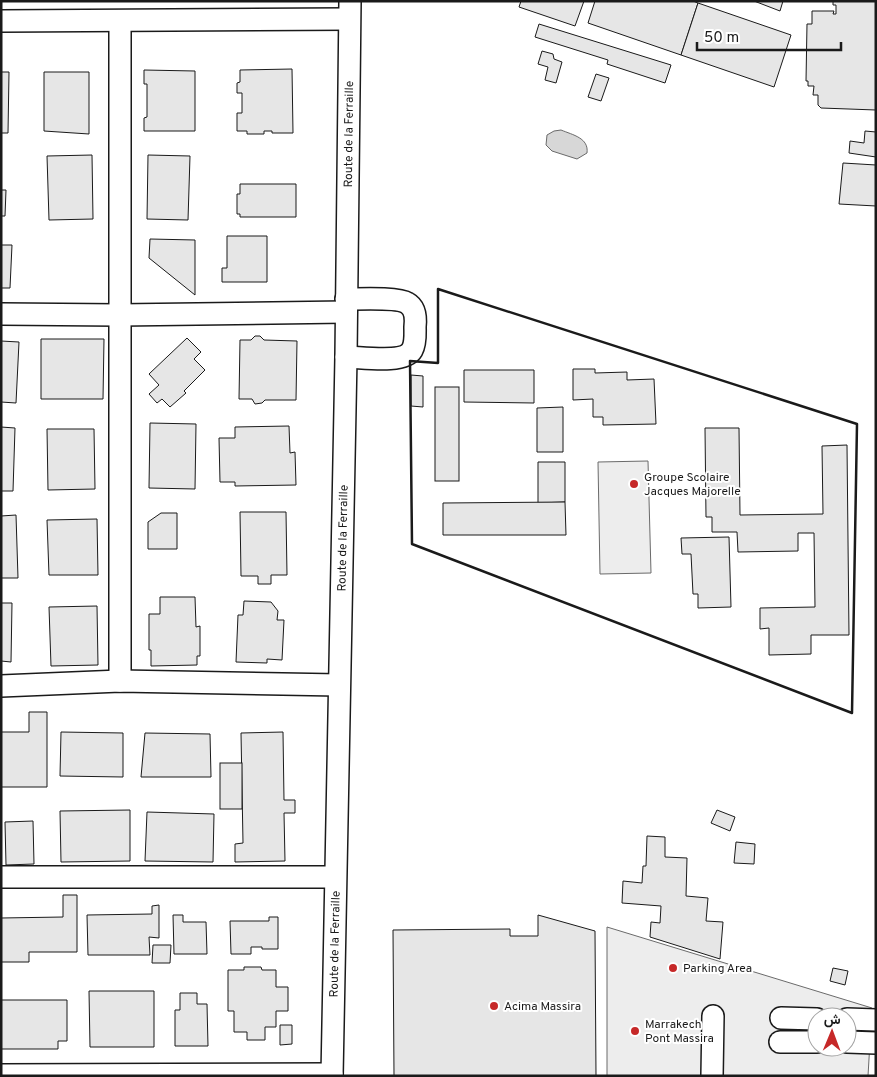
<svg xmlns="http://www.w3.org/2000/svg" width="877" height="1077" viewBox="0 0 877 1077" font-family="Overpass,Vazirmatn,sans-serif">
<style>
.built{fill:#ededed;stroke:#6a6a6a;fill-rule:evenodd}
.water{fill:#d7d7d7;stroke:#6a6a6a}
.building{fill:#e6e6e6;stroke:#1a1a1a}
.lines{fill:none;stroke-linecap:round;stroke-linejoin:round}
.minor-casing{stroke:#1a1a1a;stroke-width:24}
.minor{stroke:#fff;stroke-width:21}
.wall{stroke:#1a1a1a;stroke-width:2.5}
.poi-dot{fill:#c62828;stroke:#fff;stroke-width:2}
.labels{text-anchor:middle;stroke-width:4;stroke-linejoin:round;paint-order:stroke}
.street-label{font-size:12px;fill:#1a1a1a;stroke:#fff}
.poi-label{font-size:12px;fill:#1a1a1a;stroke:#fff;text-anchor:start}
</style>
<rect width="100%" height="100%" fill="#fff"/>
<g class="built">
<polygon points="648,461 651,573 600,574 598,462"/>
<path d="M607,927l265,81 -4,68h-261zM817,1017h30v30h-30z"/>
</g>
<path class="water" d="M561,130c12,5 28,8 26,23l-10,6 -25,-8 -6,-6 1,-10 7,-4z"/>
<g class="building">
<polygon points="521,1 584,1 575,26 519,7"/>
<polygon points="595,1 693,1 698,3 681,55 588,23"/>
<polygon points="754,1 783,1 780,11"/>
<polygon points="833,1 876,1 876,110 821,108 818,105 818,95 813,95 814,86 808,86 808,81 806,81 807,24 812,24 812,11 834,11 833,14 836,14 836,5 833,5"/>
<polygon points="698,3 791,35 774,87 681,55"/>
<polygon points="539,24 671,65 665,83 607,64 608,60 535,37"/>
<polygon points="542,51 553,54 554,59 562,62 556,83 545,80 548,67 538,64"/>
<polygon points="292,69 293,133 272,133 272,131 264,131 264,134 247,134 247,131 237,131 237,113 242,113 242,93 237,93 237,83 240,82 240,70"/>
<polygon points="144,70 195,71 195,131 144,131 144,118 147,117 147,84 144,84"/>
<polygon points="1,72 9,72 8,133 1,133"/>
<polygon points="44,72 89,72 89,134 44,131"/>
<polygon points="596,74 609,78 601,101 588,97"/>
<polygon points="865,131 876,132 876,157 849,153 850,141 864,143"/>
<polygon points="92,155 93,219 49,220 47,156"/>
<polygon points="148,155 190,156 188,220 147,219"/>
<polygon points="843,163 876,165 876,206 839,204"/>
<polygon points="240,184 296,184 296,217 240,217 240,214 237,214 237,194 240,194"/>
<polygon points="1,190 6,190 5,216 1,216"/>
<polygon points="227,236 267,236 267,282 222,282 222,268 227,268"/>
<polygon points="150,239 195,240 195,295 149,258"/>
<polygon points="1,245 12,245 10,288 1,288"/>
<polygon points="255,336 260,336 264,340 297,341 296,400 265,400 262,403 255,404 252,399 239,399 240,340 251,340"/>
<polygon points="187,338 201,352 194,359 205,370 184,391 186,393 170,407 162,399 157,403 149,394 159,385 149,374"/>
<polygon points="41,339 104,339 103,399 41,399"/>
<polygon points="1,341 19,342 16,403 1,402"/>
<polygon points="573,369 595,369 595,373 627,372 627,380 654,379 656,424 603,425 603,417 593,417 593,399 573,400"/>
<polygon points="464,370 534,370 534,403 464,402"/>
<polygon points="411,375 423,376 423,407 411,406"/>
<rect x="435" y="387" width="24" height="94"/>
<polygon points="563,407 563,452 537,452 537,408"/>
<polygon points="150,423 196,424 195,489 149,488"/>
<polygon points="289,426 290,453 295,452 296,485 235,486 235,482 220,482 219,438 235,438 235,427"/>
<polygon points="1,427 15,428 13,491 1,491"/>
<polygon points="705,428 739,428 740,515 823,514 822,446 847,445 849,635 811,635 811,654 769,655 769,628 760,629 760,608 815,607 814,533 798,533 798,551 738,552 737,532 712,532 712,517 706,517"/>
<polygon points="47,429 94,429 95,489 48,490"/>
<polygon points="538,462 565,462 565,502 538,503"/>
<polygon points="565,502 566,535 443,535 443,503"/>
<polygon points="240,512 286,512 287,575 271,575 271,584 258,584 258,576 241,576"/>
<polygon points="161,513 177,513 177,549 148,549 148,522"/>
<polygon points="16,515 18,578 1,578 1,516"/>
<polygon points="97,519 98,575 49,575 47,520"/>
<polygon points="729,537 731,607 698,608 698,594 693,594 691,554 682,554 681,538"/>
<polygon points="160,597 195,597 196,627 200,626 200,656 197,656 197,665 151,666 151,650 149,650 149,614 160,614"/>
<polygon points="244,601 271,602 278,611 277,620 284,620 282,660 267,659 267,663 236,662 238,615 243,615"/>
<polygon points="1,603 12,603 11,662 1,661"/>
<polygon points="97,606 98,665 51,666 49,607"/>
<polygon points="29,712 47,712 47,787 1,787 1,732 29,732"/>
<polygon points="61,732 123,733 123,777 60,776"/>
<polygon points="283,732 284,800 295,800 295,813 284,813 285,861 235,862 235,844 243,843 241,733"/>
<polygon points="145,733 210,734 211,777 141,777"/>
<rect x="220" y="763" width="22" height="46"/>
<polygon points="130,810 130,861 61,862 60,811"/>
<polygon points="717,810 735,817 730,831 711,823"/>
<polygon points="147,812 214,814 213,862 145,861"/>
<polygon points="33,821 34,864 6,865 5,822"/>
<polygon points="647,836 665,837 665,857 687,858 686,896 708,898 706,921 723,922 720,959 650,937 651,922 660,923 661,906 622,903 623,881 642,883 643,866 646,866"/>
<polygon points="736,842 755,844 754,864 734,863"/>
<polygon points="63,895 77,895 77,952 29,952 29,962 1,962 1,918 63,917"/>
<polygon points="159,905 159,938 149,937 150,955 88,955 87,915 152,914 152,906"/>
<polygon points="173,915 183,915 183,922 206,922 207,954 174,954"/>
<polygon points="538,915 595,931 596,1076 394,1076 393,930 510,929 510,936 538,936"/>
<polygon points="269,917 278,917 278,949 262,949 262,947 251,947 251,954 231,954 230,921 269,921"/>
<polygon points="153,945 171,945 170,963 152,963"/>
<polygon points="244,967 261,967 262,970 276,970 276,987 288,987 288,1011 276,1011 276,1027 265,1027 265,1040 247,1040 247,1032 234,1032 234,1011 228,1011 228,970 244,970"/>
<polygon points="833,968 848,971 845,985 830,981"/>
<polygon points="89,991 154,991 154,1047 90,1047"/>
<polygon points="180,993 197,993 197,1004 207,1004 208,1046 175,1046 175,1010 180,1010"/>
<polygon points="1,1000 67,1000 67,1041 58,1041 58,1049 1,1049"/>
<polygon points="280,1025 292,1025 292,1044 280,1045"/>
</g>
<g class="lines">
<defs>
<g id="minor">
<polyline points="1,21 349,19"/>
<polyline points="120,21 120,681"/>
<polyline points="1,314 119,315 346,312"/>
<path d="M346,357c15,0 58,7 66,-7 4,-7 3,-16 3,-23 1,-9 1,-19 -8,-24 -9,-6 -48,-4 -61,-4"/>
<polyline points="1,686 120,681 339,685"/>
<polyline points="1,877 335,877"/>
<polyline points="781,1018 817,1019"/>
<polyline points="847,1019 876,1020"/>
<polyline points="780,1042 817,1042"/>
<polyline points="847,1042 876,1043"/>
<polyline points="1,1075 332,1074"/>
<path id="s1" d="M332,1076l14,-719 4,-356"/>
<polyline points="712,1076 713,1016"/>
</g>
</defs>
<use href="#minor" class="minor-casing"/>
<use href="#minor" class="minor"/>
<polygon class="wall" points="438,289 857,424 852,713 412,544 410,361 438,363"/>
</g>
<g class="poi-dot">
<circle cx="634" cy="484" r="5"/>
<circle cx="673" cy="968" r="5"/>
<circle cx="494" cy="1006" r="5"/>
<circle cx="635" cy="1031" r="5"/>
</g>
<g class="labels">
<g class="street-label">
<text dy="4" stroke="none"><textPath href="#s1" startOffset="942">Route de la Ferraille</textPath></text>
<text dy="4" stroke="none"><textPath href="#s1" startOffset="538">Route de la Ferraille</textPath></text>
<text dy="4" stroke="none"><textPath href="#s1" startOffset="132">Route de la Ferraille</textPath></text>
</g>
<g class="poi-label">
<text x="644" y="481">Groupe Scolaire<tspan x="644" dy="14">Jacques Majorelle</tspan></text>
<text x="683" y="972">Parking Area</text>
<text x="504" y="1010">Acima Massira</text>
<text x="645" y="1028">Marrakech<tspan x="645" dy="14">Pont Massira</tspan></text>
</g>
</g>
<rect width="877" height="1077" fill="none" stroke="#1a1a1a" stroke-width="5"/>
<g transform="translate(832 1032) rotate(1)"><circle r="24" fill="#ffffff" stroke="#a3a3a3"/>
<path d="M0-4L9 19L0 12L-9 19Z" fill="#c62828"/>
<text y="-8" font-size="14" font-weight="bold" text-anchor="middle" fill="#1a1a1a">ش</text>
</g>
<path d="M697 42v8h144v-8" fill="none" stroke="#1a1a1a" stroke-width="2.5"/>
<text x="704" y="42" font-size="15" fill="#1a1a1a" stroke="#ffffff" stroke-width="4" paint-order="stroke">50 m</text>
</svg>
